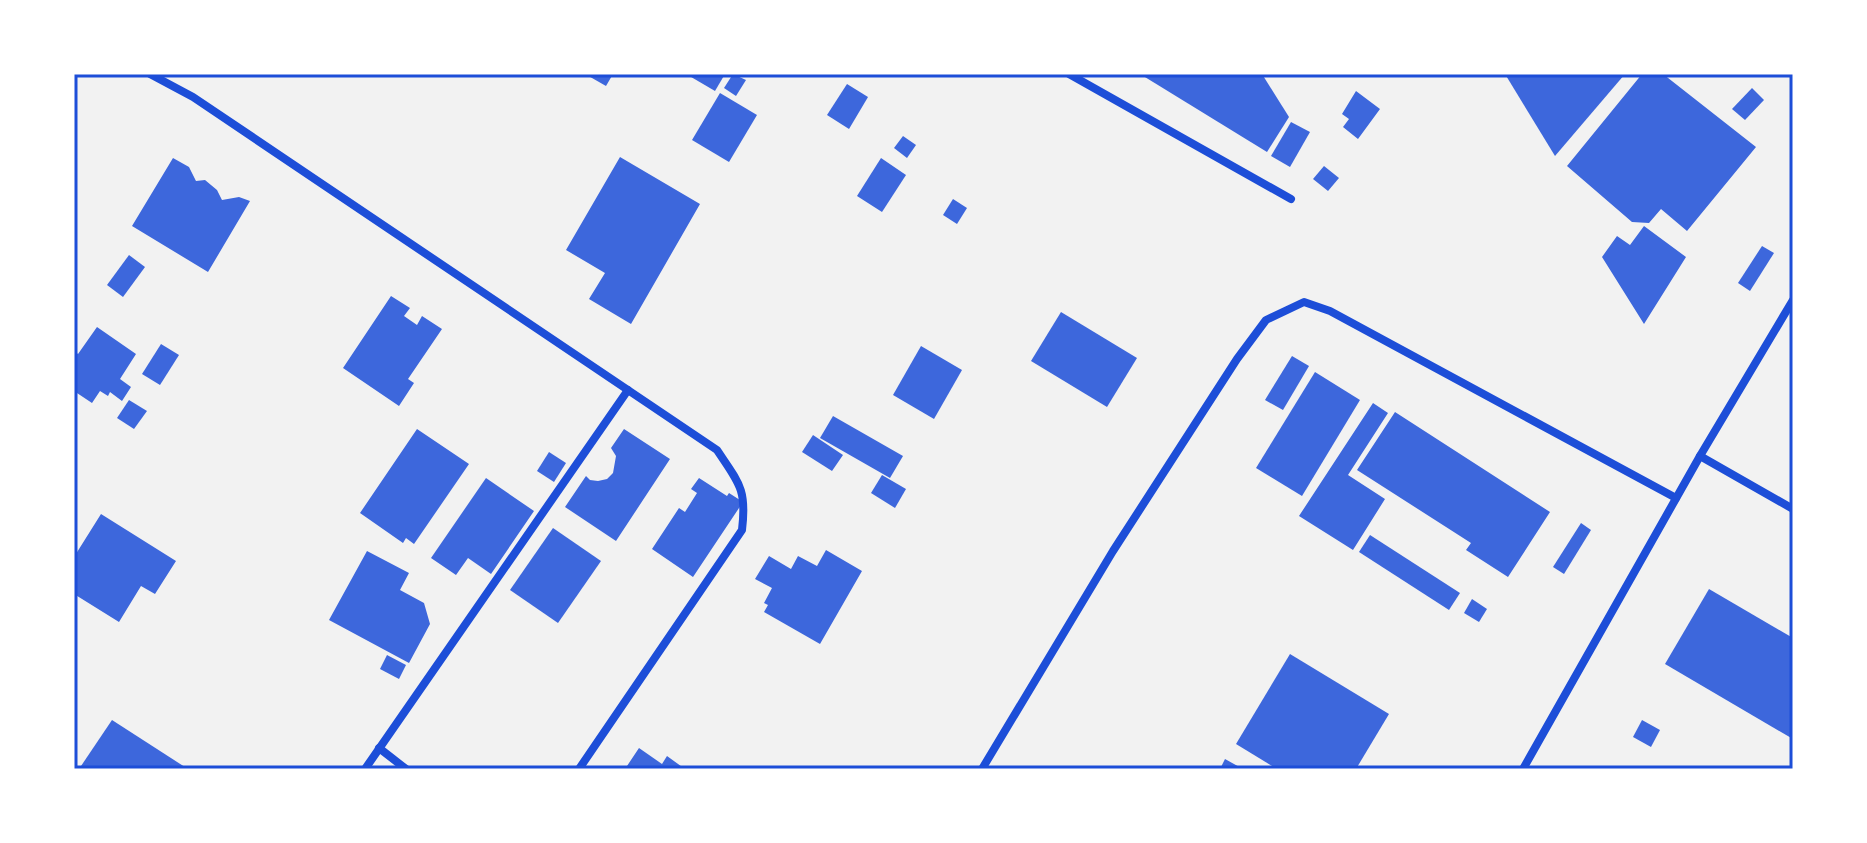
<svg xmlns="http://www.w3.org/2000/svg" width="1867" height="843" viewBox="0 0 1867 843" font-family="'Public Sans',sans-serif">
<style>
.building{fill:#3d67dc}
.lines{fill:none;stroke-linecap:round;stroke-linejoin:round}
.minor{stroke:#1d4ed8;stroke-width:8}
.neatline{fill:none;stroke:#1d4ed8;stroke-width:3}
</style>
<rect width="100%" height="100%" fill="#f2f2f2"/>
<g class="building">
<polygon points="585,74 613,74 606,86"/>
<polygon points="686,74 725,74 715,91"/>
<polygon points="733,74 746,80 736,96 724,88"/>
<polygon points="1140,74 1262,74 1289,117 1267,152"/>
<polygon points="1505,74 1625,74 1555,156"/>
<polygon points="1642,74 1663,74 1756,147 1687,231 1661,209 1649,223 1632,222 1567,166"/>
<polygon points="847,84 868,97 849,129 827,115"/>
<polygon points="1752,88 1764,100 1745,120 1732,109"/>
<polygon points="1356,91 1380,109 1358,139 1343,127 1349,119 1342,114"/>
<polygon points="720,93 757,115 729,162 692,140"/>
<polygon points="1291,122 1310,132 1290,167 1271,156"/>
<polygon points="903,136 916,145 907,158 894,148"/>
<polygon points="620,157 700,204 631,324 589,299 605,273 566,250"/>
<polygon points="173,158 189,167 196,181 205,180 217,190 222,200 239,197 250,201 208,272 132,226"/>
<polygon points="881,158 906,175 882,212 857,196"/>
<polygon points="1324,166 1339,178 1328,191 1313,179"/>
<polygon points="953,199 967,208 957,224 943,215"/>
<polygon points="1644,226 1686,257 1644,324 1602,257 1617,236 1630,245"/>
<polygon points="1762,246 1774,253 1750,291 1738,283"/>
<polygon points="129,255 145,267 123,297 107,285"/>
<polygon points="391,296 410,308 404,316 417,325 422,316 442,329 408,379 414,383 399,406 343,368"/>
<polygon points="1061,312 1137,358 1107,407 1031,361"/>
<polygon points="97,327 136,354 120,379 131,387 122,401 110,392 108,396 100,391 92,403 74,391 74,351 78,354"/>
<polygon points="161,344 179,355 160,385 142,374"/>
<polygon points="921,346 962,370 934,419 893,395"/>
<polygon points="1292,356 1309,366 1283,410 1265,400"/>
<polygon points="1315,372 1360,400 1302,496 1256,468"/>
<polygon points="129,400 147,411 134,429 117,418"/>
<polygon points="1373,403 1388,413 1348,475 1385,499 1353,550 1299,516"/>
<polygon points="1395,412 1550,512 1508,577 1466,550 1471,543 1357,470"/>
<polygon points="833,416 903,456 890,478 820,438"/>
<polygon points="417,429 469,464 414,544 406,538 403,543 360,513"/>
<polygon points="624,429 670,459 616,541 565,507 586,476 590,480 598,481 607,479 613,473 616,456 611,448"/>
<polygon points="813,435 843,455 832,471 802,452"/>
<polygon points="549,452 566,463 554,482 537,471"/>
<polygon points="882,475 906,489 895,508 871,493"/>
<polygon points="486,478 534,511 491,574 468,558 456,575 431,558"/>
<polygon points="699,478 727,496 729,493 743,502 693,577 652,549 679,508 685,512 697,493 691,489"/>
<polygon points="101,514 176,561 155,594 141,586 119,622 74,594 74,557"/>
<polygon points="1581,523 1591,530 1564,574 1553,567"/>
<polygon points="553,528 601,561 558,623 510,590"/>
<polygon points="1370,535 1460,593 1449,610 1359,552"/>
<polygon points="826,550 862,571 820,644 764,612 768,605 764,603 772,588 755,579 769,556 791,569 798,556 817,566"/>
<polygon points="367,551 409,573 400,590 424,603 430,624 409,663 329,620"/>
<polygon points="1709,589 1793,638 1793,739 1665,664"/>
<polygon points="1472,599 1487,609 1479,622 1464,613"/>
<polygon points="1290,654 1389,714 1356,769 1277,769 1236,744"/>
<polygon points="387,655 406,665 399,679 380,669"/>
<polygon points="112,720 188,769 79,769"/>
<polygon points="1642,720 1660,730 1651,747 1633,737"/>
<polygon points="639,748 662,764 667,756 685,769 625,769"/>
<polygon points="1225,759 1243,769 1220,769"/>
</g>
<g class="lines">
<g class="minor">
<path d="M150,74l43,23 524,353c22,33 30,39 25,80l-163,239"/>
<polyline points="1069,74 1291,199"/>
<polyline points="1700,456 1793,509"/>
<polyline points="379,748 406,769"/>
<polyline points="365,769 628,390"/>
<polyline points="982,769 1113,551 1237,359 1266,320 1304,302 1330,311 1676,498"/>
<polyline points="1523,769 1700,456 1793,300"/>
</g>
</g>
<rect width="1867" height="843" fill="none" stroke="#ffffff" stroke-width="152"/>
<rect x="76" y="76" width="1715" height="691" class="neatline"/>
</svg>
